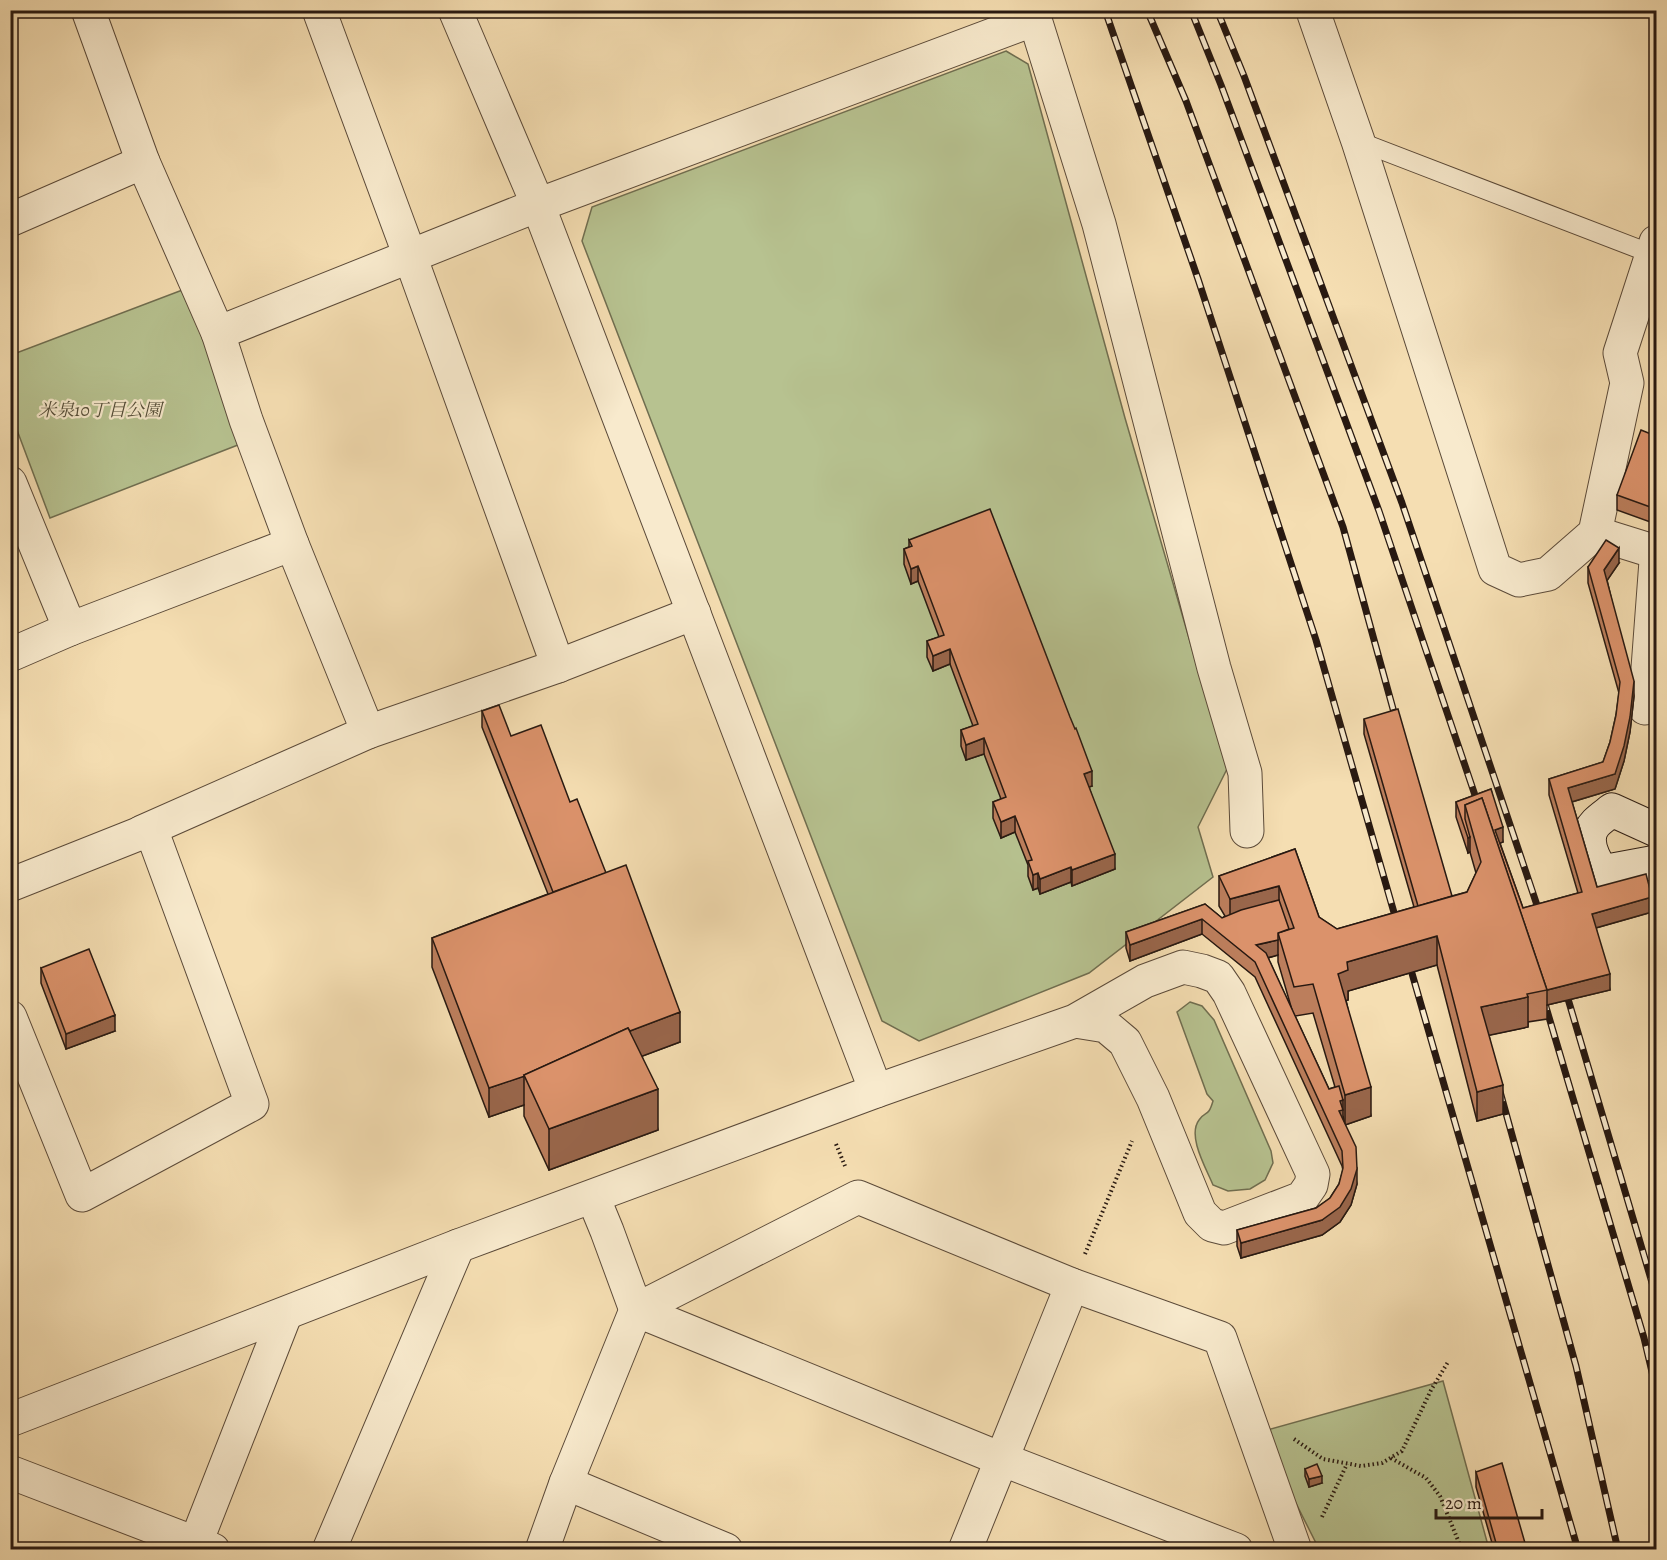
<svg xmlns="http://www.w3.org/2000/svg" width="1667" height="1560" viewBox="0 0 1667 1560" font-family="Alegreya,'Noto Serif JP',serif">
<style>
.green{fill:#b7c290;stroke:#706e50;stroke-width:1.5}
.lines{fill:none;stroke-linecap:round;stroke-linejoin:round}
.service-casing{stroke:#5b4a39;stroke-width:20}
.minor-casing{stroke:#5b4a39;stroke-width:35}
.tertiary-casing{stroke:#5b4a39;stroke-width:35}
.secondary-casing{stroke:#281911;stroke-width:35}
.path{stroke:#281911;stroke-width:4;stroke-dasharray:1.5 3;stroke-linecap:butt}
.service{stroke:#f8eacd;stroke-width:18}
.minor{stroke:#f8eacd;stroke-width:33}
.tertiary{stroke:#f8eacd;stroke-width:33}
.secondary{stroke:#f8eacd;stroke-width:33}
.rail-casing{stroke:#281911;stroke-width:7}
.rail{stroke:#f8eacd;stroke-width:4.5;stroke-dasharray:14;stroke-linecap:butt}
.wall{fill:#bc7e5c;stroke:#281911;stroke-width:1.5;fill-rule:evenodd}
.shaded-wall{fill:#99664b;stroke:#281911;stroke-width:1.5}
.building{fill:#db926b;stroke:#281911;stroke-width:1.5}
.labels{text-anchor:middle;stroke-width:4.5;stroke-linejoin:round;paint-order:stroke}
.park-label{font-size:18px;font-style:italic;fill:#534c37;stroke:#f8eacd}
</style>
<rect width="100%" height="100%" fill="#f5deb2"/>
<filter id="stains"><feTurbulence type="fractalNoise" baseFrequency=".00333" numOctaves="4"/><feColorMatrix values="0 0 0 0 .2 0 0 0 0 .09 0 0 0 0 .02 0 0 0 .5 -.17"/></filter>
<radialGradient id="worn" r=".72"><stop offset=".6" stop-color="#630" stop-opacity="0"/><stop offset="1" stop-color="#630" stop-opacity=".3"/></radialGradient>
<g class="green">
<polygon points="1006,51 1028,64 1125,418 1227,769 1198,827 1213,877 1089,973 919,1041 882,1021 582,241 592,207"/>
<polygon points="185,289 243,443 50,518 11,414 11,355"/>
<path d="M1190,1002l12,4 12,14 57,131 2,12 -8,17 -15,9 -22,2 -15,-6c-7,-17 -26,-49 -14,-65 7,-10 9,-2 14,-19l-6,-7 -30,-82z"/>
<polygon points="1443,1381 1489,1549 1319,1549 1260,1432"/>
</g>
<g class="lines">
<defs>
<polyline id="service" points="1358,141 1652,254"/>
<g id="minor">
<polyline points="88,10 143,162"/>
<polyline points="319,10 410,256 558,666 368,732"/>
<polyline points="455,10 538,205 876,1091"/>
<polyline points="1315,10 1314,14 1358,141 1495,569 1519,580 1548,574 1595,533 1627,383 1620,353 1656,242"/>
<polyline points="10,220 143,162 218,333 538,205 1035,19"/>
<polyline points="10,483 70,629 292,544 246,420 218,333"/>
<polyline points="1595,533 1656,552"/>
<polyline points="10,655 70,629"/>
<polyline points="558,666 694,613"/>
<polyline points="1645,708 1656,561"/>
<polyline points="142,832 368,732 292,544"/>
<polyline points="10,885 151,829 252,1104 82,1195 10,1017"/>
<polyline points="593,1197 607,1231 636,1310 858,1197 1072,1285 1220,1338 1295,1550"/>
<polyline points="10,1420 458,1246 876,1091 1075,1021 1145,981 1183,967 1202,971 1218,977 1229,993 1313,1174 1311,1185 1302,1198 1224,1228 1212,1225 1200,1213 1153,1098 1125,1042 1106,1026 1075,1021"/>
<polyline points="10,1472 213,1550"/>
<polyline points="566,1483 726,1550"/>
<polyline points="193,1550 285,1315"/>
<polyline points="329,1550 458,1246"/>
<polyline points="542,1550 566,1483 636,1310 1001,1459 1236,1550"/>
<polyline points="965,1550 1072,1285"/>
</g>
<polyline id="tertiary" points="1032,10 1099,224 1214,668 1245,773 1247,831"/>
<path id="secondary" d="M1656,830l-44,-20c-5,4 -11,8 -16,13 -14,14 -3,35 6,49l54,-10"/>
</defs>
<use href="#service" class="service-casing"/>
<use href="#minor" class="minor-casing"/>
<use href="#tertiary" class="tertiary-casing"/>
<use href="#secondary" class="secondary-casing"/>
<g class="path">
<polyline points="836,1144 845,1166"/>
<polyline points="1085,1254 1132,1141"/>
<polyline points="1294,1439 1323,1459 1361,1466 1382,1463 1402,1451 1431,1390 1448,1362"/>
<polyline points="1391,1458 1426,1478 1440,1496 1462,1550"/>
<polyline points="1322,1517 1347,1464"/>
</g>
<use href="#service" class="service"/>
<use href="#minor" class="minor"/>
<use href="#tertiary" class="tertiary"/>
<use href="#secondary" class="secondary"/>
<defs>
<g id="rail">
<polyline points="1105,10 1198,279 1316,640 1399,930"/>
<polyline points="1147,10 1186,101 1343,527 1398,727"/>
<polyline points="1191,10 1221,85 1379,511 1480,810"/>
<polyline points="1217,10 1244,76 1402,503 1542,920"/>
<polyline points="1407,956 1578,1550"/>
<polyline points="1563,982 1656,1296"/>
<polyline points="1543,997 1644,1338 1656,1389"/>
<polyline points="1499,1088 1576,1366 1618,1550"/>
</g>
</defs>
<use href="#rail" class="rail-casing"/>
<use href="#rail" class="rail"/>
</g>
<g class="wall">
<polygon points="1656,436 1653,523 1617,510 1617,495"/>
<polygon points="909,540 1092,786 1089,787 1115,869 1072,886 1071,882 1040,894 1038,888 1033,890 1028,876 1028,865 1015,832 1001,838 993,818 993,802 1001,799 984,754 966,760 961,746 961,730 973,726 950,664 933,671 927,657 927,641 939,637 918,581 911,584 904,564 904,549 909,547"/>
<path d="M1619,563l-12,17 27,116 -4,36 -6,29 -9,28 -43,13 25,85 55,25 -56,16 14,62 -63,15v14l-19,3v5l-39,8 14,79 -26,7 -40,-156 -89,26v9h-2l25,116 -26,9 -2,-9 14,68 -6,21 -11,17 -18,13 -81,23 -4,-12v-16l79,-22 14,-10 9,-14 4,-14 -1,-4 -87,-189 -53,-43 -72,27 -4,-13v-16l79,-28 17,14 3,-2 -6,-10v-30l76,-27 24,68 18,12 77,-22 -50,-173v-15l88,177 15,-4 9,-19 -6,-21 -2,1 -12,-36v-15l35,-13 12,53 -3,1 23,65 55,-15 -29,-98v-16l54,-17 7,-20 6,-27 3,-22 -31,-110v-16zM1278,955v7l14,48 -24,-52zM1313,1013l22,74 -6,2 -34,-73z"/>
<polygon points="482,711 511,736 570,802 606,873 680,1042 642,1056 658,1130 549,1170 524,1116 524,1105 489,1117 432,967 432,938 548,894 482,727"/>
<polygon points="41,968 115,1031 66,1049 41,983"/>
<polygon points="1305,1469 1322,1483 1309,1487 1305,1476"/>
<polygon points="1476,1472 1527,1550 1494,1550 1476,1487"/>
</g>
<g class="shaded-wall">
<polygon points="1656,498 1656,513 1653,523 1653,508"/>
<polygon points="1619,548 1619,563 1604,585 1604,570"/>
<polygon points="918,566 918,581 911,584 911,569"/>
<polygon points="950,649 950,664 933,671 933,656"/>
<polygon points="1634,681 1634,696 1630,732 1624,761 1615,789 1568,803 1568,788 1615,774"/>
<polygon points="984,738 984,754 966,760 966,745"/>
<polygon points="1092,771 1092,786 1084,789 1084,774"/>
<polygon points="1015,816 1015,832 1001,838 1001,822"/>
<polygon points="1503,827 1503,842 1495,845 1495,830"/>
<polygon points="1470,837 1470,852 1468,853 1468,838"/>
<polygon points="1115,854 1115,869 1072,886 1072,870"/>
<polygon points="1071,867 1071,882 1040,894 1040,879"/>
<polygon points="1038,873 1038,888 1033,890 1033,875"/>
<polygon points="1279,886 1279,915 1230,928 1230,899"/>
<polygon points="1652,897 1652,912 1592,929 1592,914"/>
<polygon points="1202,919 1202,934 1130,961 1130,945"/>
<polygon points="1437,936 1437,965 1348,991 1348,1000 1338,1003 1338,974 1347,962"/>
<polygon points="1278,940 1278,945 1278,942 1278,955 1256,961 1256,945"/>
<polygon points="1610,974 1610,990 1547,1005 1547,990"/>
<polygon points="1528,997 1528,1027 1481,1037 1481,1007"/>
<polygon points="680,1012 680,1042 632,1060 536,1101 632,1030"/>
<polygon points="115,1015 115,1031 66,1049 66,1034"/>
<polygon points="524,1076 524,1105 489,1117 489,1088"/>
<polygon points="1503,1085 1503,1114 1477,1121 1477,1092"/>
<polygon points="1371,1087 1371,1116 1345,1125 1345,1095"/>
<polygon points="658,1089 658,1130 549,1170 549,1129"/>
<polygon points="1343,1100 1343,1125 1339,1111 1340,1101"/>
<polygon points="1357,1169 1357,1184 1351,1205 1340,1222 1322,1235 1241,1258 1241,1243 1322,1220"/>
<polygon points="1322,1476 1322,1483 1309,1487 1309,1479"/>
</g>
<g class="building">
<polygon points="1641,430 1656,436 1656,498 1653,508 1617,495"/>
<polygon points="990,509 1070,717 1075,729 1076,728 1092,771 1084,774 1115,854 1072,870 1071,867 1040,879 1038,873 1033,875 1028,861 1032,860 1015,816 1001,822 993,802 1006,797 984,738 966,745 961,730 978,724 950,649 933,656 927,641 944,635 918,566 911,569 904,549 912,546 909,540"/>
<polygon points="1606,540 1619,548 1604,570 1634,681 1630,717 1624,746 1615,774 1568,788 1597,887 1646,874 1652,897 1592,914 1610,974 1547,990 1482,798 1465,805 1465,819 1470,837 1468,838 1456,802 1491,789 1503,827 1495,830 1523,908 1582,892 1549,779 1603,762 1610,742 1616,715 1620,682 1588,567"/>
<polygon points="499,705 511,736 541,725 570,802 577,799 606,873 553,892 482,711"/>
<polygon points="1398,709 1452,896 1418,906 1364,719"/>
<polygon points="1482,798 1547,990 1527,994 1528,997 1481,1007 1503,1085 1477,1092 1437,936 1347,962 1348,970 1338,974 1371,1087 1345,1095 1313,984 1294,987 1278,933 1294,928 1279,886 1230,899 1219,876 1295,849 1319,917 1337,929 1467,892 1481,862 1465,805"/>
<polygon points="626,865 680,1012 630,1031 628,1028 524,1075 525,1076 489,1088 432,938"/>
<polygon points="1279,900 1289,929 1278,933 1278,940 1256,945 1266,953 1329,1089 1339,1086 1343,1100 1340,1101 1343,1110 1339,1111 1356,1147 1357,1169 1351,1189 1340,1207 1322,1220 1241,1243 1237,1230 1316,1208 1330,1198 1339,1184 1343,1168 1342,1151 1255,962 1202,919 1130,945 1126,932 1205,904 1222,918 1241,910"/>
<polygon points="89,949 115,1015 66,1034 41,968"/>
<polygon points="628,1028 658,1089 549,1129 524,1075"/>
<polygon points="1502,1463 1527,1550 1498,1550 1476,1472"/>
<polygon points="1317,1464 1322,1476 1309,1479 1305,1469"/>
</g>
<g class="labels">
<g class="park-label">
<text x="100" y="416">米泉10丁目公園</text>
</g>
</g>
<rect width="1667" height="1560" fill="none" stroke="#f5deb2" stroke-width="36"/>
<rect x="12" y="12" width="1643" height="1536" fill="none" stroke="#281911" stroke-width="3"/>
<rect x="18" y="18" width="1631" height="1524" fill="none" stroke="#281911" stroke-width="1.5"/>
<path d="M1436 1509v9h106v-9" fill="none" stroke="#281911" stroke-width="3"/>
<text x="1445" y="1509" font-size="18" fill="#281911" stroke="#f8eacd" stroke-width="4.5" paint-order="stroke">20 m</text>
<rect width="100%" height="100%" filter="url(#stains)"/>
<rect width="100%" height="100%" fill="url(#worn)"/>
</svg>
